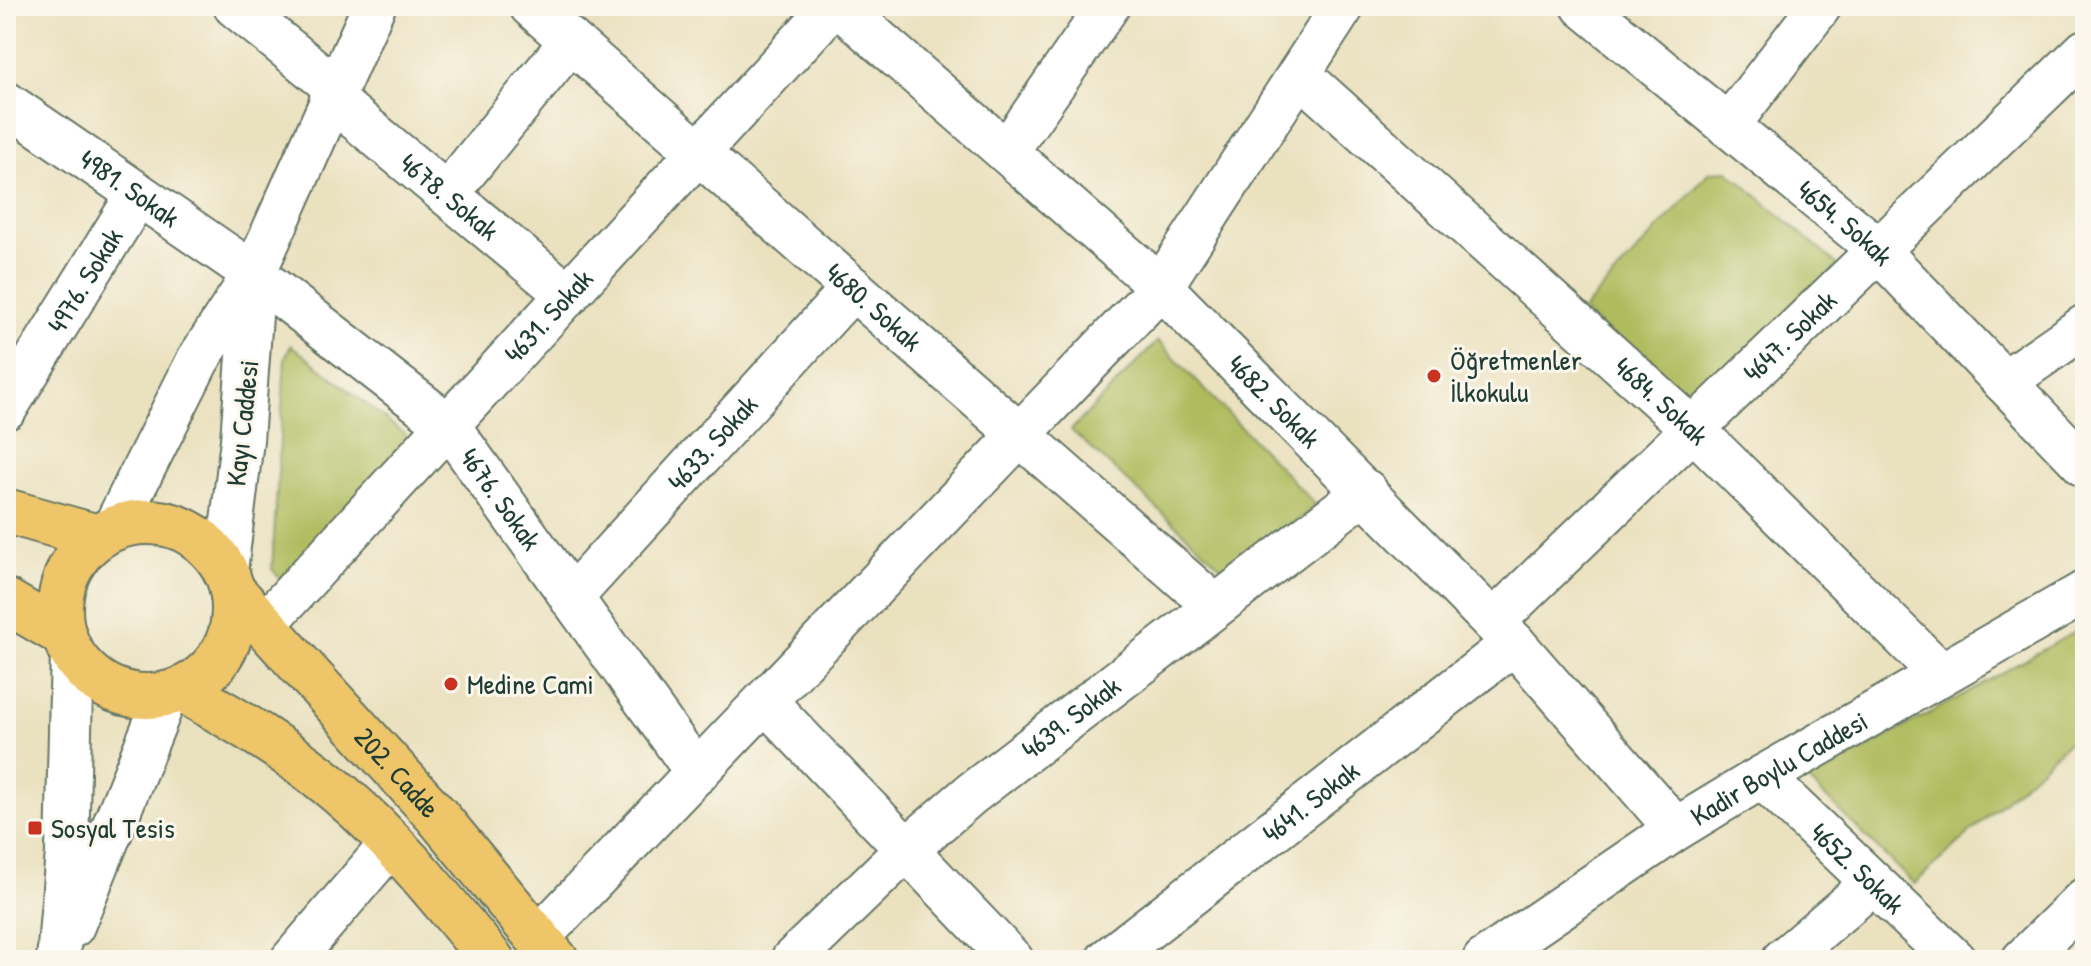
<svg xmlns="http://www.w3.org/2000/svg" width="2091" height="966" viewBox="0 0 2091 966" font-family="'Patrick Hand',sans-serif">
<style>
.green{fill:#afbb5d;stroke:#677c48;stroke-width:2}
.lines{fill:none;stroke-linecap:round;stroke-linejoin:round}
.minor-casing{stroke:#667665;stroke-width:46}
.major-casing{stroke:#667665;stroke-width:48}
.minor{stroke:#fff;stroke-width:42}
.major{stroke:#eec569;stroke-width:44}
.poi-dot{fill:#c8321e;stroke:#fbf7ec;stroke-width:3}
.labels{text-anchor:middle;stroke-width:6;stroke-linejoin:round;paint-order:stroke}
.street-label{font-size:28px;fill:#1f3d34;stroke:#fbf7ec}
.poi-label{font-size:28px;fill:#1f3d34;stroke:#fbf7ec;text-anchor:start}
</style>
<rect width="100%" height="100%" fill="#fbf7ec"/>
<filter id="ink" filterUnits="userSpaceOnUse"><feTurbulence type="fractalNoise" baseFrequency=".0125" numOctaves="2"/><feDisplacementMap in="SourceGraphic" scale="16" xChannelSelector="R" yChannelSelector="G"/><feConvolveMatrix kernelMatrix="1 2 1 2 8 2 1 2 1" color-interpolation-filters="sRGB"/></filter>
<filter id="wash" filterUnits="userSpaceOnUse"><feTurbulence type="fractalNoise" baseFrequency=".006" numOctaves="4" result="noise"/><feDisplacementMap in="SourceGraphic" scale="32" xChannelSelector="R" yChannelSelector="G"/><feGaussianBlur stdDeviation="1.8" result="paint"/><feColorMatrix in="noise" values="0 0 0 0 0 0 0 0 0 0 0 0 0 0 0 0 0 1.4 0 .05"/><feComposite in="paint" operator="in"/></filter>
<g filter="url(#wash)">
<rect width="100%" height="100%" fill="#eae1bf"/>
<g class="green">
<polygon points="1728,171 1838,265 1692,405 1582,311 1710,172"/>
<polygon points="1158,341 1317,506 1226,571 1071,430"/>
<polygon points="291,345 412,440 280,579 272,569 285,359"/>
<polygon points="2085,626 2085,727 1914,884 1809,781"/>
</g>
</g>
<g filter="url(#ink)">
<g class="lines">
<defs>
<g id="minor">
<polyline points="235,6 336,88"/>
<path id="s1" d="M531,6l684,600"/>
<path id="s2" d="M839,6l322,281 353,356 162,186"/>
<path id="s3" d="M1583,6l289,238 213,222"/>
<path id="s4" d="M1299,74l394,355 248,245"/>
<path id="s5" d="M331,98l237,197"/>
<path id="s6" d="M6,103l248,171 194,151 249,348"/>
<polyline points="1728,126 1820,6"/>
<polyline points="1008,150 1108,6"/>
<polyline points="447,194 571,41"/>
<polyline points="254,274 374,6"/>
<polyline points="2004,382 2085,326"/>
<path id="s7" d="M6,408l132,-214"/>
<polyline points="114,528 198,360 254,274 242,440 226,571"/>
<path id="s8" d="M571,598l282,-310"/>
<path id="s9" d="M1493,622l592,-571"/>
<path id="s10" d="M264,625l569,-619"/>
<polyline points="765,701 1012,960"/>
<path id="s11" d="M1762,777l192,183"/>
<polyline points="73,926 167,693"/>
<polyline points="538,938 1161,287 1343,6"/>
<polyline points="58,960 67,852 72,652"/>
<polyline points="292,960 392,843"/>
<path id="s12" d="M792,960l116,-112 63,-54 395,-303"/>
<path id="s13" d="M1107,960l407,-317"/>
<path id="s14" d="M1484,960l192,-131 74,-45 335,-192"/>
<polyline points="1783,960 1873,883"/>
<polyline points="2023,960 2085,899"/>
</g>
<g id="major">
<polyline points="6,511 98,537"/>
<circle cx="147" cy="609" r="87"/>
<path id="s15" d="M232,590l205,226 119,144"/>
<polyline points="6,601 64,635"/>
<path d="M181,689c55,31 110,63 158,104 58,49 105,109 153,167"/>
</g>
</defs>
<use href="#minor" class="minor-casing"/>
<use href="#major" class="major-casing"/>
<use href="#minor" class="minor"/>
<use href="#major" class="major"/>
</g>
</g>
<g class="poi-dot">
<circle cx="1434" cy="376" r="8"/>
<circle cx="451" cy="684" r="8"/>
<rect x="27" y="820" width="16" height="16" rx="4"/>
</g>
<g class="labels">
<g class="street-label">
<text dy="10" stroke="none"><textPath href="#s6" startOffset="150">4981. Sokak</textPath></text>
<text dy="10" stroke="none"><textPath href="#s5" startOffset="154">4678. Sokak</textPath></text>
<text dy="10" stroke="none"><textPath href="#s3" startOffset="340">4654. Sokak</textPath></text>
<text dy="10" stroke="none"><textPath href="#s7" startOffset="150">4976. Sokak</textPath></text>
<text dy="10" stroke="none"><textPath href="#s1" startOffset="456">4680. Sokak</textPath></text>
<text dy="10" stroke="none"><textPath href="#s10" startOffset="420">4631. Sokak</textPath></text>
<text dy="10" stroke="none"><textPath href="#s9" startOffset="412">4647. Sokak</textPath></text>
<text dy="10" stroke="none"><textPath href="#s2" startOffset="588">4682. Sokak</textPath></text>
<text dy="10" stroke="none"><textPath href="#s4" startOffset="488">4684. Sokak</textPath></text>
<text transform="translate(242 423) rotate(-84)" y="10">Kayı Caddesi</text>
<text dy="10" stroke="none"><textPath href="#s8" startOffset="210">4633. Sokak</textPath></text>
<text dy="10" stroke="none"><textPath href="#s6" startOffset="638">4676. Sokak</textPath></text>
<text dy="10" stroke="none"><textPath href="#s12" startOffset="370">4639. Sokak</textPath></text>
<text dy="10" stroke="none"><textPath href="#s14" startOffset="352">Kadir Boylu Caddesi</textPath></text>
<text dy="10" stroke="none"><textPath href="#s15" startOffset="246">202. Cadde</textPath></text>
<text dy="10" stroke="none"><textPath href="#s13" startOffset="258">4641. Sokak</textPath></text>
<text dy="10" stroke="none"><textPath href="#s11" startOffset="132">4652. Sokak</textPath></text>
</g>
<g class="poi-label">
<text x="1450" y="370">Öğretmenler<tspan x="1450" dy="32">İlkokulu</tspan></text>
<text x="467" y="694">Medine Cami</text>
<text x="51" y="838">Sosyal Tesis</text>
</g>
</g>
<rect width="2091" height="966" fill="none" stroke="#fbf7ec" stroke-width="32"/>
</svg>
